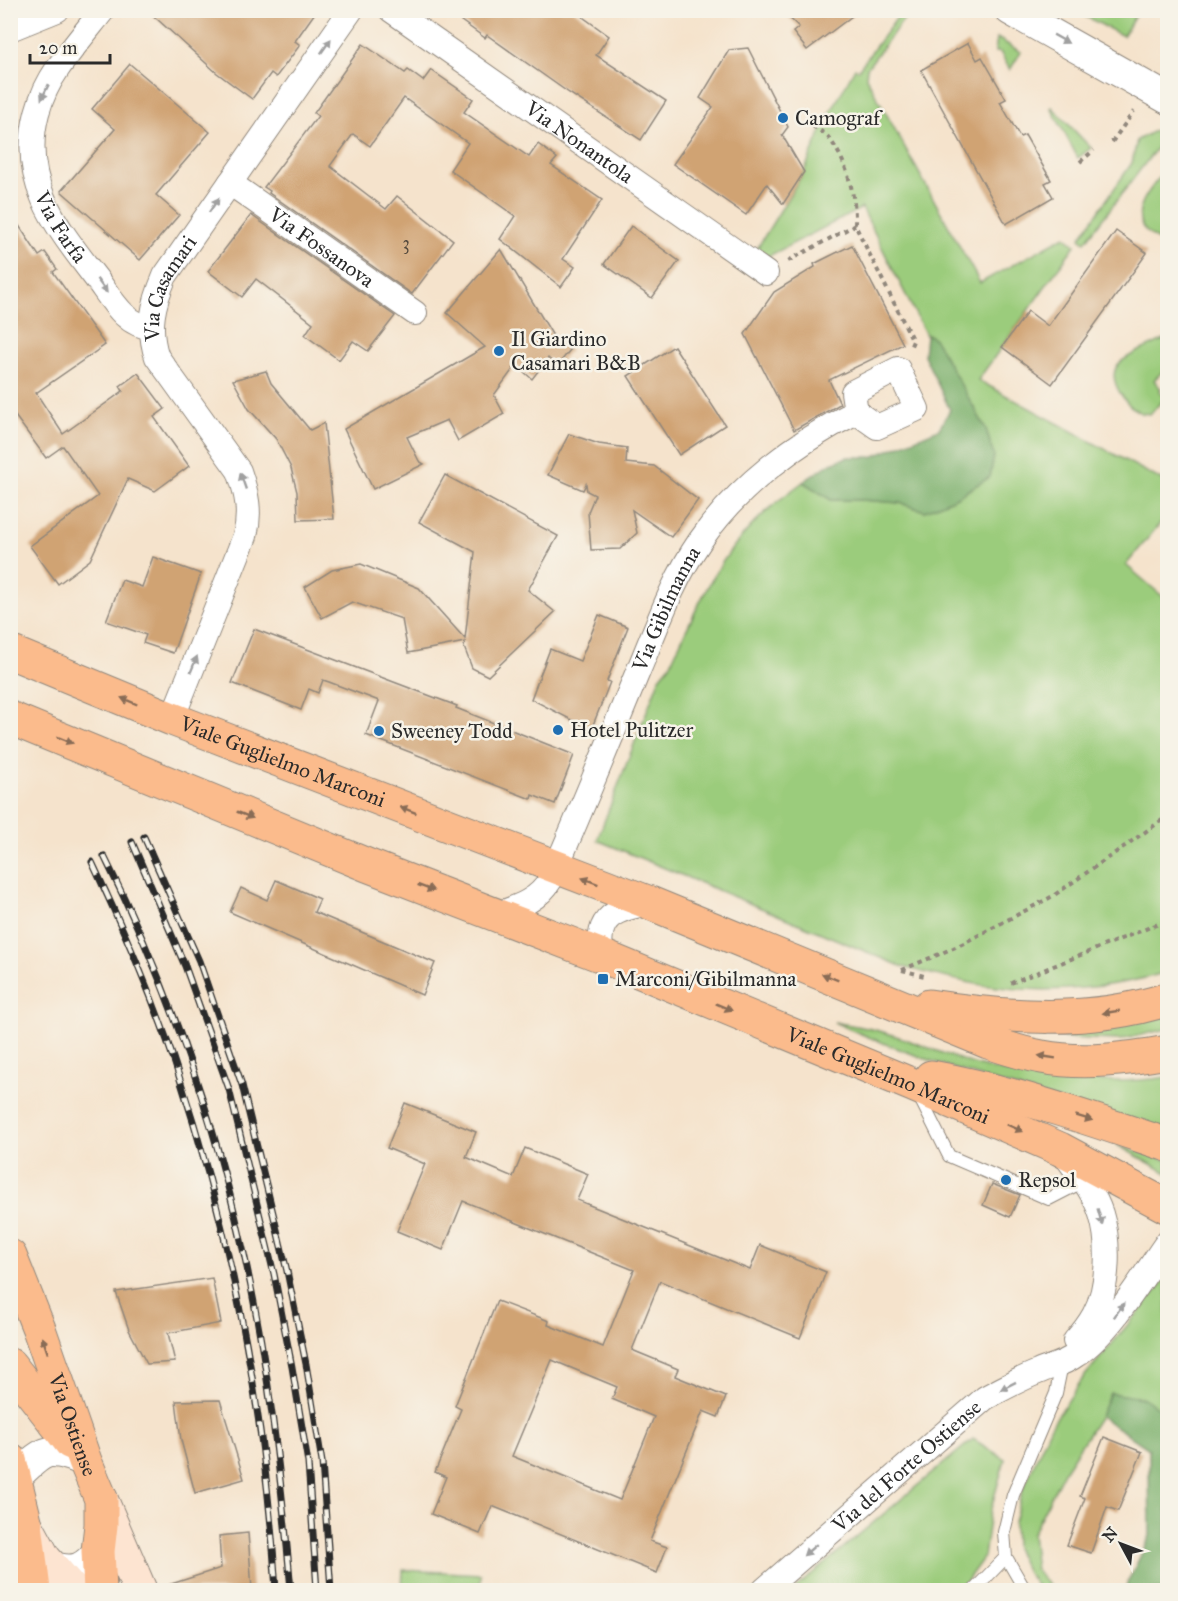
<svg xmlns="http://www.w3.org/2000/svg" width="1178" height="1601" viewBox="0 0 1178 1601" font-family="'IM FELL Great Primer',serif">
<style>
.green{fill:#9bcc7c;stroke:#637c54;stroke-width:1.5}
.forest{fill:#7cb06c;stroke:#546e4c;stroke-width:1.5}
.building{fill:#d0a373;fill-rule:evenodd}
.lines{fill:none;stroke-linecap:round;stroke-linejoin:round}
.service-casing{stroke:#90877c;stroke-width:14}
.minor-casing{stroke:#90877c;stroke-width:26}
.tertiary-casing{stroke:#90877c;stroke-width:32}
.secondary-casing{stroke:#90877c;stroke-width:35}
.primary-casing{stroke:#90877c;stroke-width:35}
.path{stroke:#90877c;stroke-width:4;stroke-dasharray:4.5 4.5;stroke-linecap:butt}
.service{stroke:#fff;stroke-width:12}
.minor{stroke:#fff;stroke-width:24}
.tertiary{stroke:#fff;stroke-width:30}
.secondary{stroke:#fde4d1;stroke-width:33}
.primary{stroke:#fbbb8c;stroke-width:33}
.rail-casing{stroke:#2b2b2b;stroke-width:7}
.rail{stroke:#f7f3e8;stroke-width:4.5;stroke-dasharray:14;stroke-linecap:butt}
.oneway{fill:#a0a0a0}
.oneway2{fill:#896c57}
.poi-dot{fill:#1f6fb2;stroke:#f7f3e8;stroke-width:2}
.labels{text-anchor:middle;stroke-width:5;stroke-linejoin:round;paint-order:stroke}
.number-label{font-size:18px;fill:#54493d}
.poi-label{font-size:21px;fill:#2b2b2b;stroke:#f7f3e8;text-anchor:start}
.street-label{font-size:21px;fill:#2b2b2b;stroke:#f7f3e8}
</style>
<rect width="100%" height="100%" fill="#f7f3e8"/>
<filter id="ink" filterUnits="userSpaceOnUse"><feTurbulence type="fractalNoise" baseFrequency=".0167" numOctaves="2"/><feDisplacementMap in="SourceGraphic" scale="12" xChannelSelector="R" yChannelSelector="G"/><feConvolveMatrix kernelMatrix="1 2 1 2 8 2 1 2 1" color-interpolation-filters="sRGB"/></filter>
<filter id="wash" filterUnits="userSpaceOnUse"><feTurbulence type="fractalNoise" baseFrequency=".008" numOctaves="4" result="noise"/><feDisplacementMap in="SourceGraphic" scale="24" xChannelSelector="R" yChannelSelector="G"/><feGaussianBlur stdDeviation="1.35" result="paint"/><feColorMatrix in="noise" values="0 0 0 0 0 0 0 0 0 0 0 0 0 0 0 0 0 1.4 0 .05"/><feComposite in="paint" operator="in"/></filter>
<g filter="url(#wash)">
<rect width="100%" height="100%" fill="#f5e3cc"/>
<g class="green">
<path d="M902,11h8l-43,57 -1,9 114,206 85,-47 10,9 -97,135 189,103v32l-41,50 41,35v372c-55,17 -120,22 -178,14 -29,-4 -58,-12 -86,-19l-306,-127 63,-163 10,-12c14,-30 28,-62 45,-91 21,-36 54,-68 88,-92l29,18h30l38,3 25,8 61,-82 -50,-87 -5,-6 -5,-1 -64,-127 -95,49 -11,-7 48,-78 19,-46 32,-58 3,2z"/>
<polygon points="1075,11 1138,11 1123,36"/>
<polygon points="997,38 1021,52 1010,70 1000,52 995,52"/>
<polygon points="1052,107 1091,148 1078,158 1051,108"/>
<polygon points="1156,130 1163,134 1163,140 1085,242 1080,238 1132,163 1137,140"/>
<path d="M1167,167v80c-7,-6 -21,-13 -25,-21 -11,-20 15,-44 25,-59z"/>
<path d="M1167,338v29l-13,13 7,9 -2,3 3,3 5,-5v6l-17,18c-3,-1 -6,0 -9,-1 -14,-6 -34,-32 -24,-47 6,-10 39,-22 50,-28z"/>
<polygon points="1167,1010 1167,1029 1120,1040 1064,1038 1065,1028"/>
<path d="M834,1022c15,3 31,5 45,9 34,9 67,25 101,35 49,14 137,19 187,11v54c-111,-33 -227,-60 -333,-109z"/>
<polygon points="1117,1145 1167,1160 1167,1173"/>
<polygon points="1167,1278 1167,1586 1150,1536 1149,1449 1100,1416 1065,1470 1032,1534 1036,1571 1053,1590 1040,1590 1027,1573 1015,1548 1014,1522 1023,1489 1051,1426 1083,1378"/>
<polygon points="973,1439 1005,1459 990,1512 984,1557 960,1590 793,1590"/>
<polygon points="403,1570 481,1574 480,1590 402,1590"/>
</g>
<g class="forest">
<polygon points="926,335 931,336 936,341 986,429 994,456 990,477 957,497 925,511 900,503 862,500 831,500 803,482 831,463 848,457 872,457 939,429 950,410 924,355"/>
<polygon points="1110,1393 1144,1398 1167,1414 1167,1590 1124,1590 1150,1536 1149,1449 1100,1416"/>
</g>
<g id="blocks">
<g class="building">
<polygon points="147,10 317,10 295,41 300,45 276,77 271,73 252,99 217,73"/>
<polygon points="446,10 573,10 609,36 596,55 666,101 641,140 569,93 487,35 485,38"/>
<polygon points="781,10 860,10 807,50 793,32 799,27"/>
<polygon points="968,43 977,60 982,57 1006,99 1000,102 1020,137 1025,135 1051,180 1045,183 1053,197 1006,224 921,70"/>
<polygon points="363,44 405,73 408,70 423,81 431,70 473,99 464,112 529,157 538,144 557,158 551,165 602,200 563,259 575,267 561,287 500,239 515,216 450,170 468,143 404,98 370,146 353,134 330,166 386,209 397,196 453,240 412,294 269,193 270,191 264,187 318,116 314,113"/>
<polygon points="748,48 788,127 782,135 804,172 783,204 767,184 746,215 673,164 713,107 700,98 729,50"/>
<polygon points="130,64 210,132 156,195 179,215 140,260 61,191 115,129 92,109"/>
<polygon points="10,212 39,256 45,252 57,269 53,272 105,345 36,393 63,434 123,391 120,386 138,373 165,409 154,417 189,466 155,491 128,479 90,560 58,584 30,546 98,496 63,446 46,458 10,409"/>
<polygon points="251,215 395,316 368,351 353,341 339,360 305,335 313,323 256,279 242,297 208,271"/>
<polygon points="631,226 679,261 652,298 604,264"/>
<polygon points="1116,231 1147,253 1052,384 1002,347 1028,311 1048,326"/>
<polygon points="852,245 903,344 829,380 840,404 794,430 745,334 774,292 815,267 814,264"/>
<polygon points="501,249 553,336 570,350 557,366 548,358 532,379 516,365 494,395 504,414 458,441 447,420 407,437 419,461 424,464 373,489 344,429 485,347 447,313"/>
<polygon points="674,346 725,425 679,455 628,376"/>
<polygon points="266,371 271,383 310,430 324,423 334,519 298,520 297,492 291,468 276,439 249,409 233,380"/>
<polygon points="569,434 599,444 627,448 626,463 654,466 698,500 671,537 632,510 637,533 620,549 591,550 588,512 595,495 587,491 586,484 583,490 548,475"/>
<polygon points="445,475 558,536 528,590 555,612 488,676 472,668 464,647 465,642 408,653 402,619 352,602 322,618 305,587 332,570 361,564 419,588 465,639 475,552 419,522"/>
<polygon points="153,557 201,574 173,653 143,643 146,635 106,621 122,580 142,587"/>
<polygon points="599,615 628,627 607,681 610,682 591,730 531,699 550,649 580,661"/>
<polygon points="254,629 457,706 456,708 574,755 555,804 532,795 531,799 366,735 379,701 329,682 323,680 318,693 309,689 301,710 232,683"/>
<polygon points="276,880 320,899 314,912 435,963 422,995 230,912 241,888 267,900"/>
<path d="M405,1103l71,29 -10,25 47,20 12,-29 63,26 -11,26 173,70 10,-25 66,27 -26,66 -140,-57 -28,69 46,19 -3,7 51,21 -8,20 -15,-6 -53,130 17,6 -10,26 -165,-67 -12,28 -49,-20 15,-37 -11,-5 26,-63 -6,-3 42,-105 52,20 -1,4 55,22 31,-77 -171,-69 -20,49 -46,-19 28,-67 -38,-16zM552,1360l65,27 -5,12 42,18 -34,83 -108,-44z"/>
<polygon points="992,1184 1020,1195 1010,1217 983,1205"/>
<polygon points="212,1278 221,1323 168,1333 175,1362 147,1364 129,1330 116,1292"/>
<polygon points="220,1400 244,1479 195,1493 181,1440 176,1401"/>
<polygon points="1104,1437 1142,1452 1118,1511 1107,1507 1091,1553 1067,1545 1085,1498 1080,1496"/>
<polygon points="248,1533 252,1590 165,1590 165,1586 221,1568 219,1536"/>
</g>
</g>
</g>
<g filter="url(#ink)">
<use href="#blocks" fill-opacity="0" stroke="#90877c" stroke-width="1.5"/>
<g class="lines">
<defs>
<g id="service">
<polyline points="918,1094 949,1156 1049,1199 1086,1180"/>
<polyline points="974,1590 1006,1557"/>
<polyline points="1025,1590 1006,1557 1004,1532 1013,1495 1056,1393 1062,1364"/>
</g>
<g id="minor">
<path id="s1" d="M103,10c-15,19 -31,38 -45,58 -9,13 -17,30 -21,45 -18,68 19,113 58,164 15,19 29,49 56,50"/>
<path id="s2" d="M391,10l375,263"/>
<polyline points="10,29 57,10"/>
<path id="s3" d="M230,183l185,130"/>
<polygon points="898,369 917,409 877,427 856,412 853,392"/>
<path id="s4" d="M172,719l73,-183c6,-24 2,-42 -6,-65l-82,-114c-10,-29 -4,-53 8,-81l186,-266"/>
<path id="s5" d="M495,915c23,-8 43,-14 56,-36 31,-70 59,-140 88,-210 18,-43 34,-89 61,-128 38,-55 96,-99 156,-129"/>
<path d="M602,956c-8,-40 14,-47 48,-53"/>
<path d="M1065,1155c13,18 29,37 36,59 9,29 8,74 -7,101 -5,9 -12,18 -19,26"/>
<path id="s6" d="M764,1590l221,-192c17,-9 35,-19 53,-26 14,-6 26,-8 38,-17 35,-23 67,-79 92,-114"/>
</g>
<g id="tertiary">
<polyline points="1010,10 1168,99"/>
<path d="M15,1478c30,-28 30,-33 70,-17"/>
<path d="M50,1566c23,7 34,4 48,-15"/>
</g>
<g id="secondary">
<polyline points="101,1499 140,1590"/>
<polyline points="26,1525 44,1558 72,1590"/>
</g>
<g id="primary">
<path id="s7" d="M10,652l162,67 478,184 338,139c18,6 36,12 54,15 41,8 85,2 126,-5"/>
<path id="s8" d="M10,718l357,147 235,91 311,129 147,64 108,58"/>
<path d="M929,1006c78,12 162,18 239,-7"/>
<path d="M931,1077c80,14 159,42 237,68"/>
<path id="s9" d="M10,1256l29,73 46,132 16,38v26l-3,26 2,39"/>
<polyline points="10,1365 71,1443"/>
<polyline points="10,1460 26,1525 34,1590"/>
</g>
</defs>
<use href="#service" class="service-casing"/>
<use href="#minor" class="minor-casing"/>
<use href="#tertiary" class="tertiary-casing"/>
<use href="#secondary" class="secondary-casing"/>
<use href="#primary" class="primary-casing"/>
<g class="path">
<path d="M805,121c7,5 17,10 23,16 19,23 28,59 27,88l58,116 -3,7"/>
<polyline points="1112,142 1134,111"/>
<polyline points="1080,162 1094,150"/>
<polyline points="788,261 855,225"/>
<polyline points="902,970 958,946 1053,896 1168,816"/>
<polyline points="902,970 924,976"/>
<polyline points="1011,983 1168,920"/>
</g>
<use href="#service" class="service"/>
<use href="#minor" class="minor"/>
<use href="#tertiary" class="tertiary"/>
<use href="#secondary" class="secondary"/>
<use href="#primary" class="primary"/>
<defs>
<g id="rail">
<polyline points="144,837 199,961 242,1085 287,1271 306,1364 322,1462 331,1590"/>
<polyline points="132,842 185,966 229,1089 274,1274 292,1367 308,1463 317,1590"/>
<path d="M104,856c61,123 109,258 139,393 25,112 38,227 48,341"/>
<path d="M92,862c32,69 63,139 86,211 55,168 87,342 98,517"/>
</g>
</defs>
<use href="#rail" class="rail-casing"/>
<use href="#rail" class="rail"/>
</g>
<defs><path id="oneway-solid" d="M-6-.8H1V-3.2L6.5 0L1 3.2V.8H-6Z" transform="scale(1.5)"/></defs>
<g class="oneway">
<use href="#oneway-solid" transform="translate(1061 39) rotate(29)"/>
<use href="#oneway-solid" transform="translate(326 46) rotate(-55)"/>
<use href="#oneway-solid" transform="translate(45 92) rotate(116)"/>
<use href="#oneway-solid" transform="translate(214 205) rotate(-56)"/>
<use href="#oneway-solid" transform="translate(102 286) rotate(53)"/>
<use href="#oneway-solid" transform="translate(243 481) rotate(-109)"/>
<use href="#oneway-solid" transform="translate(194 664) rotate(-68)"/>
<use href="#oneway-solid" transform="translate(1100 1217) rotate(74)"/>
<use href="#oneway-solid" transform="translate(1119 1310) rotate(-55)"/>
<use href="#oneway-solid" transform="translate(1008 1386) rotate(153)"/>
<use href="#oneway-solid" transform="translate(810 1550) rotate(139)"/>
</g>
<g class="oneway2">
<use href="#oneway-solid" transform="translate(129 701) rotate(-157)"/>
<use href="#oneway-solid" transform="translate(65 740) rotate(22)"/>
<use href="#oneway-solid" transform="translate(408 810) rotate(-159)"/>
<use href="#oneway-solid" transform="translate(245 815) rotate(22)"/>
<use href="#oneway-solid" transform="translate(590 881) rotate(-159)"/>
<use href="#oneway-solid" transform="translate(426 888) rotate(21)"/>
<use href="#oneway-solid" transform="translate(830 977) rotate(-158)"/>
<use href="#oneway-solid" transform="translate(724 1007) rotate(23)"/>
<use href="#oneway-solid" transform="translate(1111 1012) rotate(171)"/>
<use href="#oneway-solid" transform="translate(1047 1057) rotate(-171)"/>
<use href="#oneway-solid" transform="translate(1084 1118) rotate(17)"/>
<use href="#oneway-solid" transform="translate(1015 1128) rotate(24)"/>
<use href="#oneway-solid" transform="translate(45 1345) rotate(-109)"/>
</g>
</g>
<g class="poi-dot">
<circle cx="783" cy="118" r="6"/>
<circle cx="499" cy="351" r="6"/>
<circle cx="558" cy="730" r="6"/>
<circle cx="379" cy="731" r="6"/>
<rect x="597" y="973" width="12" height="12" rx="3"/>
<circle cx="1006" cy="1180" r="6"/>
</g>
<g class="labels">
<g class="number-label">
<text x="406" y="249">3</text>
</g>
<g class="poi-label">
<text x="795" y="125">Camograf</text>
<text x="511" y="346">Il Giardino<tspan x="511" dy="24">Casamari B&amp;B</tspan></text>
<text x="570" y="737">Hotel Pulitzer</text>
<text x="391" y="738">Sweeney Todd</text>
<text x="615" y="986">Marconi/Gibilmanna</text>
<text x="1018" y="1187">Repsol</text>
</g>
<g class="street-label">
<text dy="7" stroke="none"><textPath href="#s2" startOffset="230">Via Nonantola</textPath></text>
<text dy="7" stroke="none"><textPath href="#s1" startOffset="244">Via Farfa</textPath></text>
<text dy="7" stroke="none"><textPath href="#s3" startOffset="112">Via Fossanova</textPath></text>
<text dy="7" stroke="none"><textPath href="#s4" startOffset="477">Via Casamari</textPath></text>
<text dy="7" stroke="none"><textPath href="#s5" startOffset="362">Via Gibilmanna</textPath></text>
<text dy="7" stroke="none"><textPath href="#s7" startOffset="294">Viale Guglielmo Marconi</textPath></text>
<text dy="7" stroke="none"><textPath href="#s8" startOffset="948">Viale Guglielmo Marconi</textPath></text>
<text dy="7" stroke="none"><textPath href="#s9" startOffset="180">Via Ostiense</textPath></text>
<text dy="7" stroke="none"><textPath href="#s6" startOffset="189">Via del Forte Ostiense</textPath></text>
</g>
</g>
<rect width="1178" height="1601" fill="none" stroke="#f7f3e8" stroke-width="36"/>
<g transform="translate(1121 1544) rotate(311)" stroke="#f7f3e8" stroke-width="4.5" paint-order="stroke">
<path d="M0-4.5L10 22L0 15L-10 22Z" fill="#2b2b2b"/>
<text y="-9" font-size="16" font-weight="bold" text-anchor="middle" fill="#2b2b2b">N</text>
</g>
<path d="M30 54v9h80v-9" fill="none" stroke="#2b2b2b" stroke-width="3"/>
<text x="39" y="54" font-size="18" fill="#2b2b2b" stroke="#f7f3e8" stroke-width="4.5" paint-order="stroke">20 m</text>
</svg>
